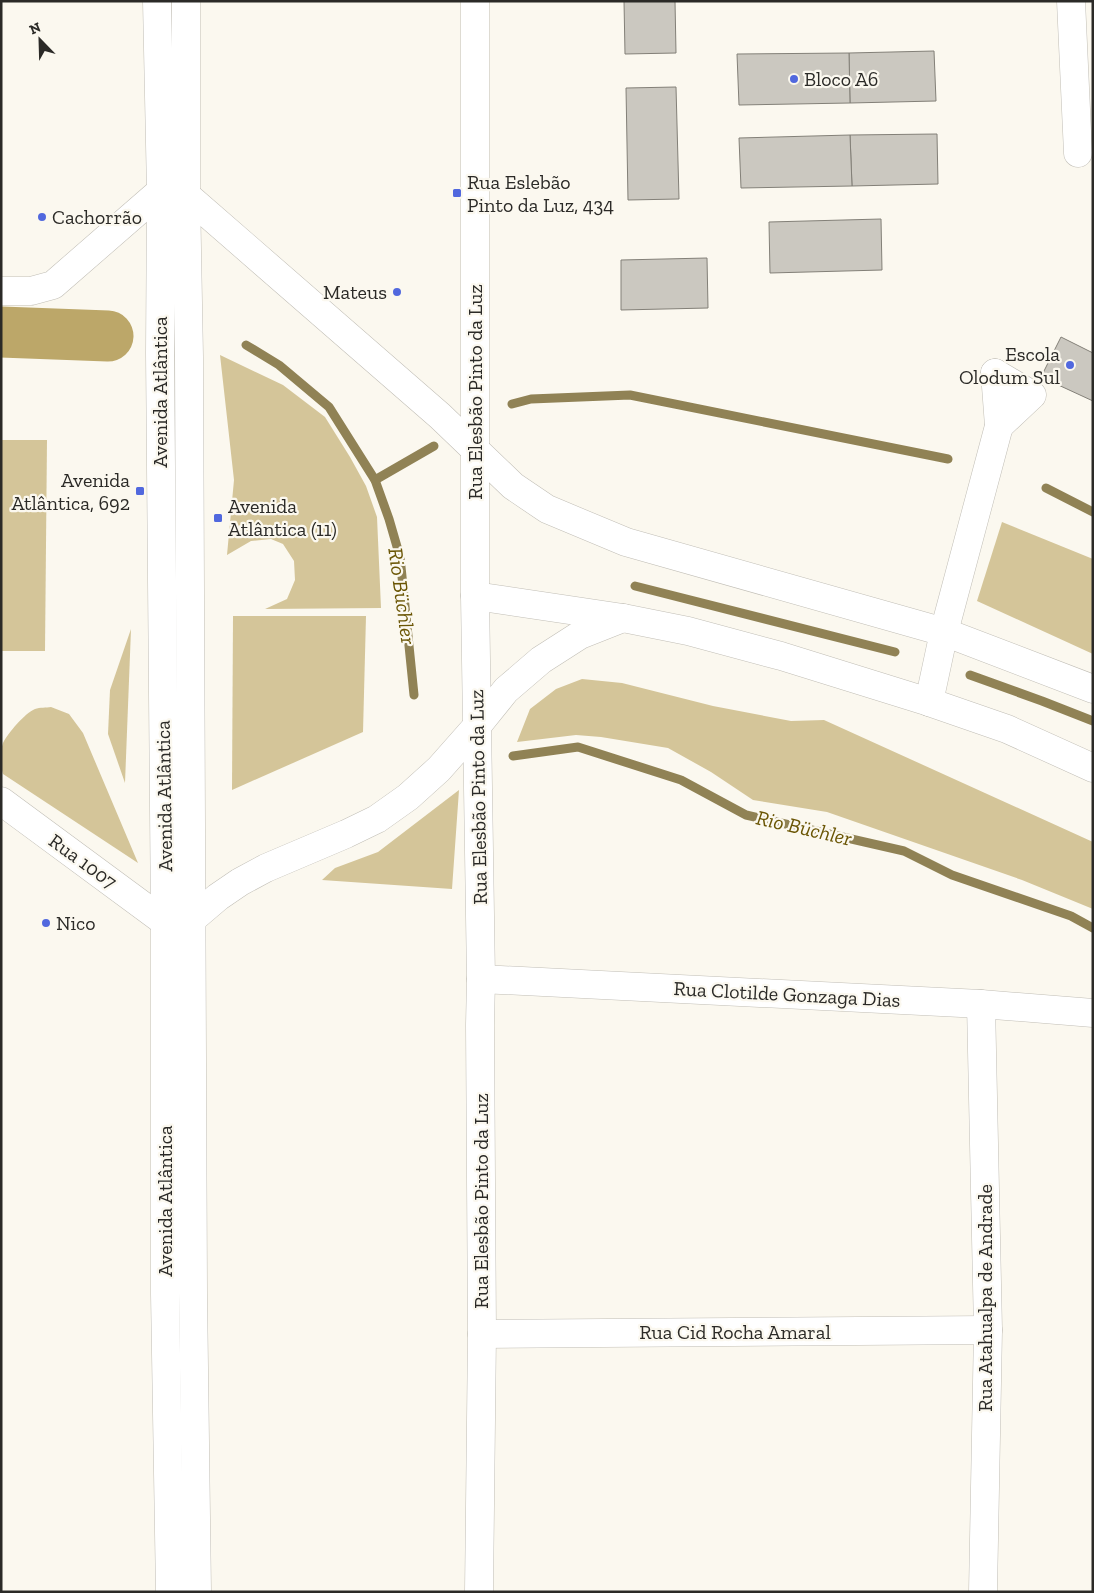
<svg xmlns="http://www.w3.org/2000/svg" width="1094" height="1593" viewBox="0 0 1094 1593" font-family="'Zilla Slab',serif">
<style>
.green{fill:#d4c599}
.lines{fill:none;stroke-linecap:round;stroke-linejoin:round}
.stream{stroke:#908255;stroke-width:9}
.river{stroke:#bca769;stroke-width:51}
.building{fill:#cbc8c0;stroke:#838078}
.minor-casing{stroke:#c1beb6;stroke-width:29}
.major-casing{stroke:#c1beb6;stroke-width:29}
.minor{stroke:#fff;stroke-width:28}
.major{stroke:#fff;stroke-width:28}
.poi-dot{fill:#5168de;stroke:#fbf8ef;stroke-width:2}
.labels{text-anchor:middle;stroke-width:4.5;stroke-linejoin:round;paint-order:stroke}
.poi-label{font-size:20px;fill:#2b2a27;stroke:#fbf8ef;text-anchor:start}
.street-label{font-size:20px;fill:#2b2a27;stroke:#fbf8ef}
.water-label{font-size:21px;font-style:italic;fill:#6a5504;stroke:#fbf8ef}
</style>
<rect width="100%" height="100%" fill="#fbf8ef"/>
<g class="green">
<polygon points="220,355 283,385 325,417 350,457 366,486 377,517 381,608 265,609 287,599 295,580 294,561 283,544 271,539 251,541 227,555 234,480"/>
<polygon points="1,440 47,440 45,651 1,651"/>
<polygon points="1002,522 1093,559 1093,654 977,601"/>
<polygon points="233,616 366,616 363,732 232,790"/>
<polygon points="131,629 125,783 108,734 110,690"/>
<polygon points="582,679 622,683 713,706 791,721 824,720 1093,842 1093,909 1022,880 827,812 753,800 711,772 668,748 601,737 576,735 517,742 530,709 556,689"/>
<path d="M51,707l18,7 14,19 55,130 -135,-89c-3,-9 -3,-23 0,-31 5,-10 22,-30 32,-34 5,-2 11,-1 16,-2z"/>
<polygon points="459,790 452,889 322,880 335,868 378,852"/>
</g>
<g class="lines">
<g class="stream">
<polyline points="246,345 279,365 329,407 375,480 389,519 400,557 414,695"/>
<polyline points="512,404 531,399 630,395 948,459"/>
<polyline points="375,480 434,446"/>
<polyline points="1046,488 1093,512"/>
<polyline points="635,586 895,652"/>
<polyline points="970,675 1042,701 1093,721"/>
<polyline points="513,756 578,747 681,780 746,815 904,851 952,875 1071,916 1093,928"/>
</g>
<polyline class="river" points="1,332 108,336"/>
</g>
<g class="building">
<polygon points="624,1 675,1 676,53 625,54"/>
<polygon points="934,51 936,101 850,103 849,53"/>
<polygon points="849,53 850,103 739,105 737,54"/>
<polygon points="676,87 679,199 628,200 626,88"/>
<polygon points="937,134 938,184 852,186 850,135"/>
<polygon points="850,135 852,186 741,188 739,138"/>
<polygon points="881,219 882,270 770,273 769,222"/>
<polygon points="707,258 708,308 621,310 621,260"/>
<polygon points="1061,337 1093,353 1093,401 1041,377"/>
</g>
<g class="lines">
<defs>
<g id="minor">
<polyline points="475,1 475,596 481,979 480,1025 482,1334 479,1592"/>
<polyline points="1071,1 1078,153"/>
<polyline points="1,291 31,291 53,285 161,191 186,195 440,416 513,486 547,509 626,542 944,632 1093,689"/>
<polyline points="995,373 1032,395 999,426"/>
<polyline points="475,596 623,618 688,631 781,656 929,702 1007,729 1093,768"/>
<polyline points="929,702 944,632 999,426 995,373"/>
<polyline points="1,801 165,922 191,920 218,897 240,882 266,868 346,834 377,819 408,797 439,769 477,726 506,690 541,660 580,635 623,618"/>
<polyline points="481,979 981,1004 1093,1013"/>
<polyline points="981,1004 988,1330 983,1592"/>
<polyline points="482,1334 988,1330"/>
</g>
<g id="major">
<polyline points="157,1 161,191 160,353 165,922 165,1294 170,1592"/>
<polyline points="186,1 186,195 189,357 193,1293 197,1592"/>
</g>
</defs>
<use href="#minor" class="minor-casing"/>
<use href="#major" class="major-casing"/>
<use href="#minor" class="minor"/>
<use href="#major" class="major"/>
</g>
<g class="poi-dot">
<circle cx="794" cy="79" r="5"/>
<rect x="452" y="188" width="10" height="10" rx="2.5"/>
<circle cx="42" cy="217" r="5"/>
<circle cx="397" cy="292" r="5"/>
<circle cx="1070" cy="365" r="5"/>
<rect x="135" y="486" width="10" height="10" rx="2.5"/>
<rect x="213" y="513" width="10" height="10" rx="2.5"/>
<circle cx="46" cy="923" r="5"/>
</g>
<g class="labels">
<g class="poi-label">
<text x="804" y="86">Bloco A6</text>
<text x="467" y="189">Rua Eslebão<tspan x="467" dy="23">Pinto da Luz, 434</tspan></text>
<text x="52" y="224">Cachorrão</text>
<text x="387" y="299" text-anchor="end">Mateus</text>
<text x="1060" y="361" text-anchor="end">Escola<tspan x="1060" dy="23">Olodum Sul</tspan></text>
<text x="130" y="487" text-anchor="end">Avenida<tspan x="130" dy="23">Atlântica, 692</tspan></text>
<text x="228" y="513">Avenida<tspan x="228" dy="23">Atlântica (11)</tspan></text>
<text x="56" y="930">Nico</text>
</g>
<g class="street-label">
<text transform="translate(160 392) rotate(-90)" y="7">Avenida Atlântica</text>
<text transform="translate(475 392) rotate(-90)" y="7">Rua Elesbão Pinto da Luz</text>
<text transform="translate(164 796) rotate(-91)" y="7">Avenida Atlântica</text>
<text transform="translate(478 797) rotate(-91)" y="7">Rua Elesbão Pinto da Luz</text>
<text transform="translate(83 861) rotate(36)" y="7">Rua 1007</text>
<text transform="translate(787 994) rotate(3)" y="7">Rua Clotilde Gonzaga Dias</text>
<text transform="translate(165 1201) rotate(-90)" y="7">Avenida Atlântica</text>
<text transform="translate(481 1201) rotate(-90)" y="7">Rua Elesbão Pinto da Luz</text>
<text transform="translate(985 1298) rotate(-90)" y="7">Rua Atahualpa de Andrade</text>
<text x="735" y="1339">Rua Cid Rocha Amaral</text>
</g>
<g class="water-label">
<text transform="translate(402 596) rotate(82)" y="7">Rio Büchler</text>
<text transform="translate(804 828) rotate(13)" y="7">Rio Büchler</text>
</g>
</g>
<rect width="1094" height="1593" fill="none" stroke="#2b2a27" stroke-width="5"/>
<g transform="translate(40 40) rotate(337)" stroke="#fbf8ef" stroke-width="4" paint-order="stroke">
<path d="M0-4L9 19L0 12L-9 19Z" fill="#2b2a27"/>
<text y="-8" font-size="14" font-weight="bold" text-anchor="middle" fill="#2b2a27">N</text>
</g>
</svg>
